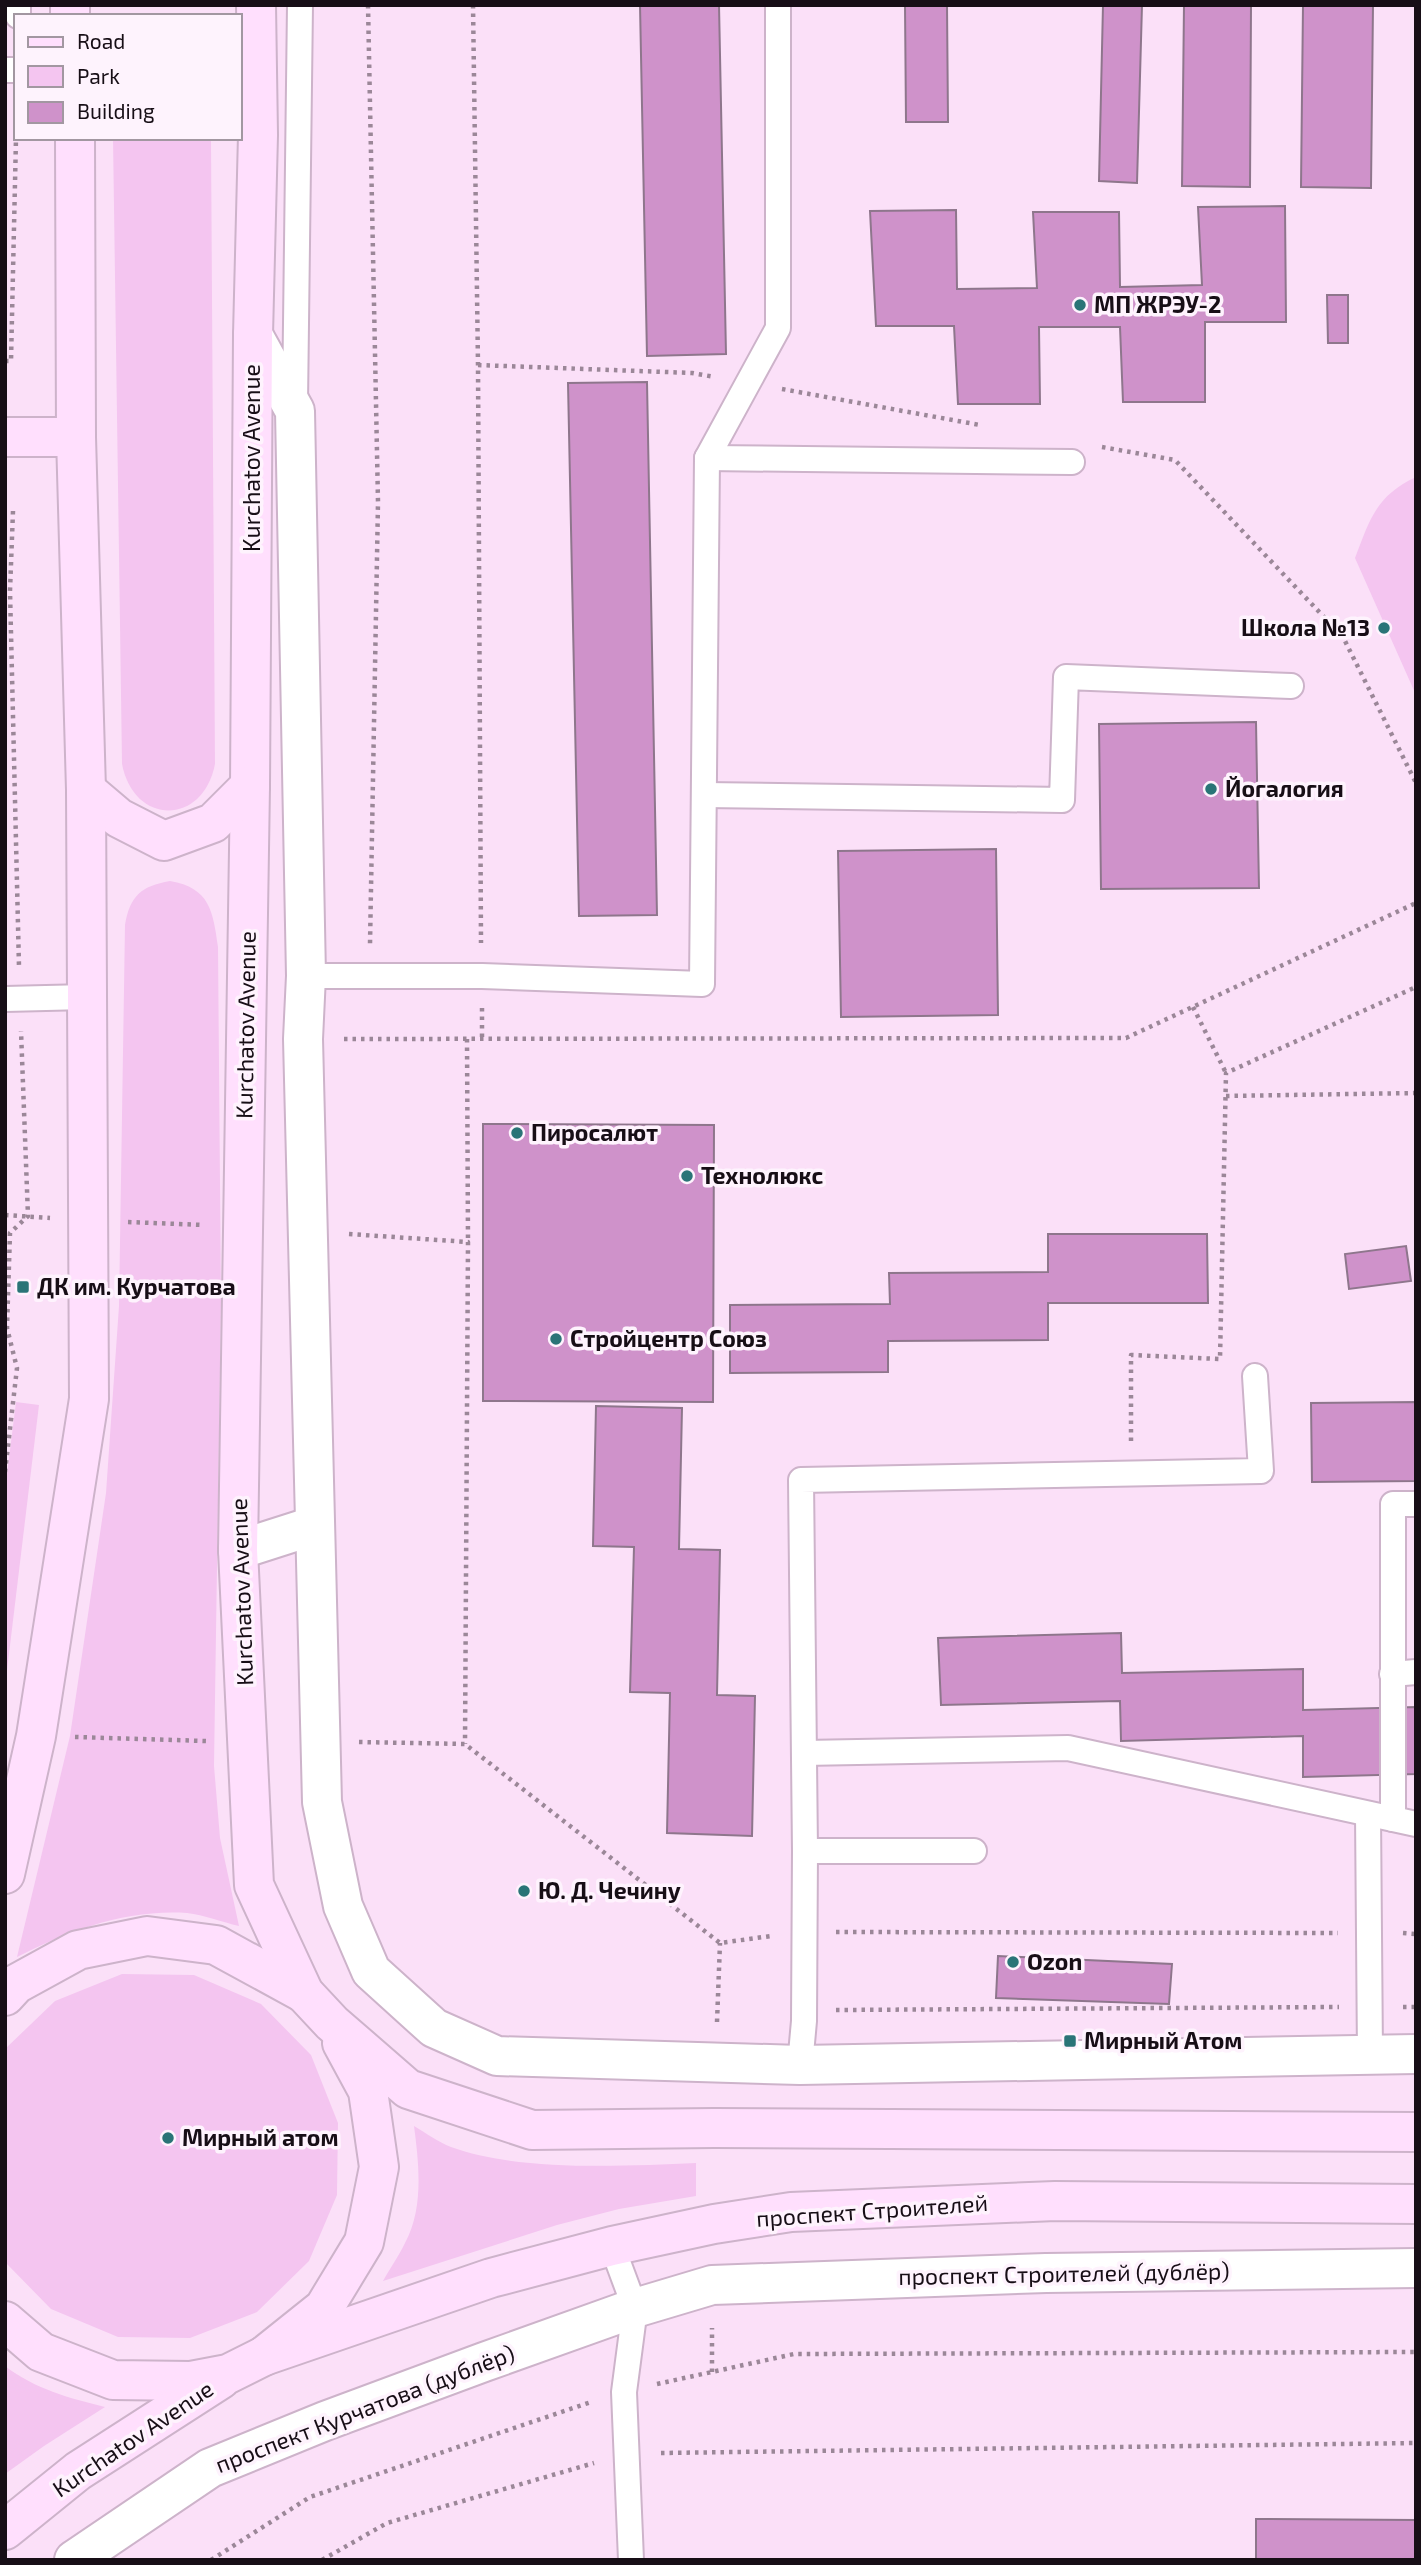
<svg xmlns="http://www.w3.org/2000/svg" width="1421" height="2565" viewBox="0 0 1421 2565" font-family="'Exo 2',sans-serif">
<style>
.green{fill:#f4c5f0}
.building{fill:#cf92ca;stroke:#8e768c;stroke-width:2}
.lines{fill:none;stroke-linecap:round;stroke-linejoin:round}
.lane-casing{stroke:#cdb3ca;stroke-width:28}
.street-casing{stroke:#cdb3ca;stroke-width:42}
.secondary-casing{stroke:#cdb3ca;stroke-width:42}
.path{stroke:#9b8798;stroke-width:4.5;stroke-dasharray:3.5 5;stroke-linecap:butt}
.lane{stroke:#fff;stroke-width:24}
.street{stroke:#fff;stroke-width:38}
.secondary{stroke:#ffdffd;stroke-width:38}
.poi-dot{fill:#2a7477;stroke:#fef3fd;stroke-width:2.5}
.labels{text-anchor:middle;stroke-width:7;stroke-linejoin:round;paint-order:stroke}
.poi-label{font-size:23px;font-weight:bold;fill:#170e16;stroke:#fef3fd;text-anchor:start}
.street-label{font-size:23px;fill:#170e16;stroke:#fef3fd}
</style>
<rect width="100%" height="100%" fill="#fbe0f8"/>
<g class="green">
<path d="M113,138h98l4,626c-12,62 -81,62 -93,0z"/>
<path d="M1416,477v218l-61,-137c15,-39 21,-62 61,-81z"/>
<path d="M170,881c40,7 43,30 48,66l3,355 -7,464 6,72 19,88c-17,-4 -35,-11 -52,-13 -60,-4 -117,17 -170,44l53,-221 36,-243 13,-187 6,-381c5,-29 16,-39 45,-44z"/>
<polygon points="16,1402 39,1405 5,1687 5,1490"/>
<polygon points="122,1974 194,1975 261,2004 311,2055 338,2123 337,2195 309,2261 257,2312 190,2338 118,2337 51,2309 5,2262 5,2049 55,2001"/>
<path d="M414,2126c12,7 24,16 37,21 70,25 171,19 245,16v33l-77,13 -62,16 -174,56c7,-13 16,-25 22,-38 19,-35 14,-79 9,-117z"/>
<path d="M5,2366c30,23 64,32 100,41l-61,39 -39,28z"/>
</g>
<g class="building">
<polygon points="640,5 719,5 726,354 647,356"/>
<polygon points="905,5 947,5 948,122 906,122"/>
<polygon points="1103,5 1142,5 1137,183 1099,181"/>
<polygon points="1184,5 1251,5 1250,187 1182,186"/>
<polygon points="1303,5 1373,5 1371,188 1301,187"/>
<polygon points="1285,206 1286,322 1205,322 1205,402 1123,402 1120,327 1039,327 1040,404 958,404 954,326 876,326 870,211 956,210 957,289 1037,288 1033,212 1119,212 1120,287 1202,285 1198,207"/>
<polygon points="1327,295 1348,295 1348,343 1328,343"/>
<polygon points="647,382 657,915 579,916 568,383"/>
<polygon points="1256,722 1259,888 1101,889 1099,724"/>
<polygon points="996,849 998,1015 841,1017 838,851"/>
<polygon points="483,1124 714,1125 713,1402 483,1401"/>
<polygon points="1048,1234 1207,1234 1208,1303 1048,1303 1048,1340 888,1341 888,1372 730,1373 730,1305 890,1304 889,1273 1048,1272"/>
<polygon points="1406,1246 1411,1281 1349,1289 1345,1254"/>
<polygon points="1416,1402 1416,1481 1312,1482 1311,1403"/>
<polygon points="596,1406 682,1408 679,1549 720,1550 717,1695 755,1696 752,1836 667,1833 670,1693 630,1692 634,1547 593,1546"/>
<polygon points="1121,1633 1122,1673 1303,1669 1303,1710 1416,1707 1416,1774 1303,1777 1303,1736 1121,1741 1120,1701 941,1705 938,1638"/>
<polygon points="998,1956 1172,1964 1169,2004 996,1998"/>
<polygon points="1256,2519 1416,2520 1416,2560 1256,2560"/>
</g>
<g class="lines">
<defs>
<g id="lane">
<polyline points="18,16 18,5"/>
<polyline points="5,70 16,70"/>
<polyline points="295,403 300,5"/>
<polyline points="707,458 1072,462"/>
<polyline points="704,795 1062,800 1066,677 1291,686"/>
<polyline points="306,976 482,976 702,984 707,458 778,328 778,5"/>
<polyline points="5,999 87,997"/>
<polyline points="1392,1674 1416,1672"/>
<polyline points="804,1753 1068,1748 1416,1824"/>
<polyline points="1368,1814 1370,2055"/>
<polyline points="1393,1819 1393,1504 1416,1504"/>
<polyline points="805,1851 801,1480 1261,1471 1255,1376"/>
<polyline points="800,2065 804,2021 805,1851 974,1851"/>
<polyline points="612,2246 635,2308 624,2392 631,2560"/>
</g>
<g id="street">
<polyline points="253,335 295,411 306,976 303,1039 322,1802 343,1906 371,1971 434,2028 497,2056 800,2065 1416,2054"/>
<polyline points="238,1550 313,1526"/>
<polyline points="74,2560 210,2468 325,2421 484,2362 635,2308 712,2285 1046,2273 1416,2268"/>
</g>
<g id="secondary">
<polyline points="256,5 258,135 253,335 250,786 238,1550 254,1885 304,1993 332,2023 408,2089 532,2130 714,2128 1416,2132"/>
<polyline points="70,16 70,5"/>
<polyline points="5,437 76,437"/>
<polyline points="86,790 119,818 164,841 213,823 250,786"/>
<polyline points="5,1874 36,1736 89,1399 86,790 76,437 75,138"/>
<polyline points="5,1996 16,1984 78,1950 147,1936 216,1945 304,1993"/>
<polyline points="5,2321 41,2352 113,2380 191,2381 228,2374 264,2356 324,2308 364,2242 379,2167 368,2091 342,2043"/>
<polyline points="264,2356 491,2278 612,2246 714,2224 791,2212 1055,2201 1416,2204"/>
<polyline points="5,2530 78,2471 221,2379"/>
</g>
</defs>
<use href="#lane" class="lane-casing"/>
<use href="#street" class="street-casing"/>
<use href="#secondary" class="secondary-casing"/>
<g class="path">
<polyline points="368,5 378,502 370,944"/>
<polyline points="473,5 478,365 481,943"/>
<polyline points="5,361 11,361 16,138"/>
<polyline points="478,365 692,373 715,377"/>
<polyline points="782,389 980,425"/>
<polyline points="1102,447 1175,460 1343,637 1416,783"/>
<polyline points="13,511 10,591 19,967"/>
<polyline points="1193,1007 1226,1073"/>
<polyline points="482,1008 482,1039"/>
<polyline points="344,1039 1126,1038 1416,903"/>
<polyline points="467,1039 468,1242"/>
<polyline points="1226,1096 1416,1093"/>
<polyline points="5,1215 50,1218"/>
<polyline points="128,1222 204,1225"/>
<polyline points="349,1234 468,1242 465,1744"/>
<polyline points="1131,1441 1131,1355 1220,1359 1226,1073 1416,987"/>
<polyline points="5,1472 17,1368 7,1328 10,1233 28,1216 21,1031"/>
<polyline points="75,1737 206,1741"/>
<polyline points="359,1742 465,1744 720,1943 771,1936"/>
<polyline points="836,1932 1338,1933"/>
<polyline points="1403,1933 1416,1934"/>
<polyline points="1403,2007 1416,2007"/>
<polyline points="836,2010 1339,2007"/>
<polyline points="717,2022 720,1943"/>
<polyline points="712,2372 712,2328"/>
<polyline points="657,2384 794,2354 1416,2352"/>
<polyline points="661,2453 1416,2443"/>
<polyline points="211,2560 310,2497 591,2402"/>
<polyline points="322,2560 387,2523 594,2463"/>
</g>
<use href="#lane" class="lane"/>
<use href="#street" class="street"/>
<use href="#secondary" class="secondary"/>
</g>
<g class="poi-dot">
<circle cx="1080" cy="305" r="7"/>
<circle cx="1384" cy="628" r="7"/>
<circle cx="1211" cy="789" r="7"/>
<circle cx="517" cy="1133" r="7"/>
<circle cx="687" cy="1176" r="7"/>
<rect x="16" y="1280" width="14" height="14" rx="3.5"/>
<circle cx="556" cy="1339" r="7"/>
<circle cx="524" cy="1891" r="7"/>
<circle cx="1013" cy="1962" r="7"/>
<rect x="1063" y="2034" width="14" height="14" rx="3.5"/>
<circle cx="168" cy="2138" r="7"/>
</g>
<g class="labels">
<g class="poi-label">
<text x="1094" y="313">МП ЖРЭУ-2</text>
<text x="1370" y="636" text-anchor="end">Школа №13</text>
<text x="1225" y="797">Йогалогия</text>
<text x="531" y="1141">Пиросалют</text>
<text x="701" y="1184">Технолюкс</text>
<text x="37" y="1295">ДК им. Курчатова</text>
<text x="570" y="1347">Стройцентр Союз</text>
<text x="538" y="1899">Ю. Д. Чечину</text>
<text x="1027" y="1970">Ozon</text>
<text x="1084" y="2049">Мирный Атом</text>
<text x="182" y="2146">Мирный атом</text>
</g>
<g class="street-label">
<text transform="translate(252 458) rotate(-90)" y="8">Kurchatov Avenue</text>
<text transform="translate(246 1025) rotate(-89)" y="8">Kurchatov Avenue</text>
<text transform="translate(242 1592) rotate(-92)" y="8">Kurchatov Avenue</text>
<text transform="translate(872 2211) rotate(-4)" y="8">проспект Строителей</text>
<text transform="translate(1064 2274) rotate(-1)" y="8">проспект Строителей (дублёр)</text>
<text transform="translate(365 2409) rotate(-21)" y="8">проспект Курчатова (дублёр)</text>
<text transform="translate(133 2439) rotate(-34)" y="8">Kurchatov Avenue</text>
</g>
</g>
<rect width="1421" height="2565" fill="none" stroke="#170e16" stroke-width="14"/>
<rect x="14" y="14" width="228" height="126" fill="#fef3fd" stroke="#a297a1" stroke-width="2"/>
<rect x="28" y="37" width="35" height="10" fill="#ffdffd" stroke="#a297a1" stroke-width="2"/>
<text x="77" y="49" font-size="21" fill="#170e16">Road</text>
<rect x="28" y="66" width="35" height="21" fill="#f4c5f0" stroke="#a297a1" stroke-width="2"/>
<text x="77" y="84" font-size="21" fill="#170e16">Park</text>
<rect x="28" y="102" width="35" height="21" fill="#cf92ca" stroke="#a297a1" stroke-width="2"/>
<text x="77" y="119" font-size="21" fill="#170e16">Building</text>
</svg>
